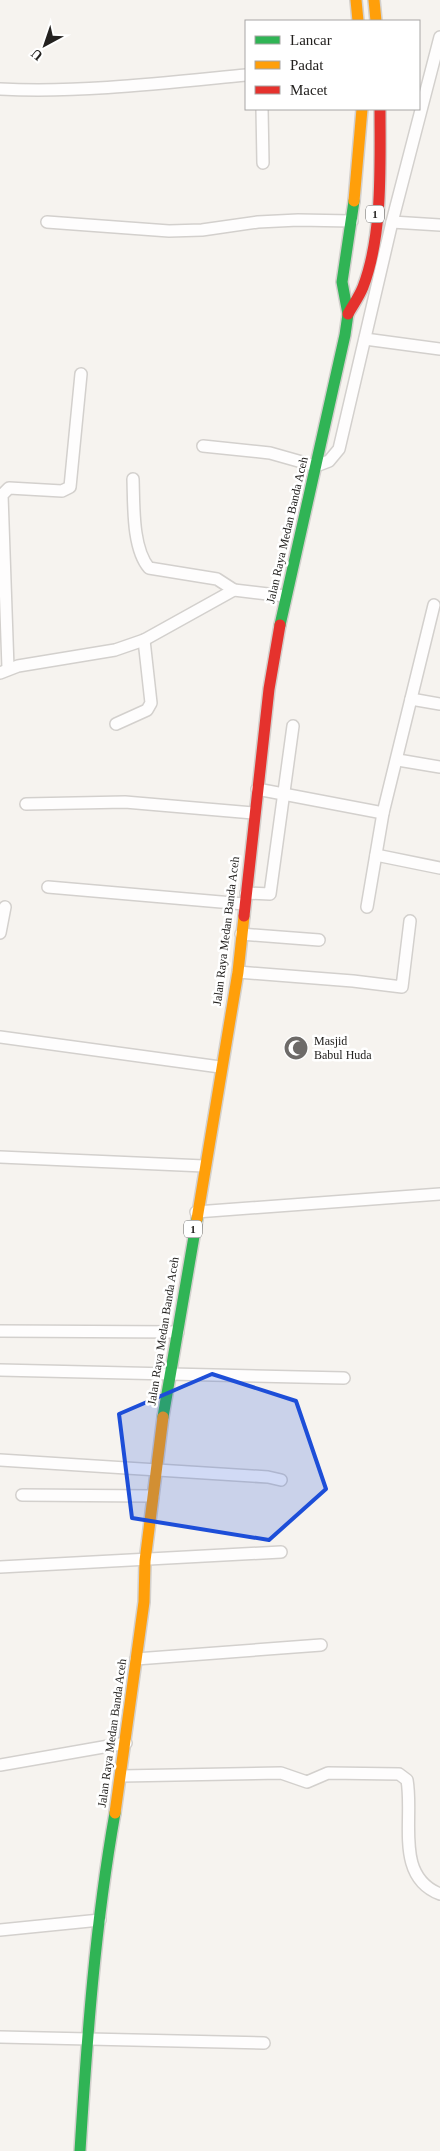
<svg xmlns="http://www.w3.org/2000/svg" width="440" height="2151" viewBox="0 0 440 2151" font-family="Georgia,serif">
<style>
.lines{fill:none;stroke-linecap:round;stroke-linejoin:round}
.street-casing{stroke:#d3d0cd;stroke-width:14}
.fast-casing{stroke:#d3d0cd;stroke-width:14}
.slow-casing{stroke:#d3d0cd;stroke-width:14}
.jam-casing{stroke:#d3d0cd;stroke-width:14}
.street{stroke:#fefdfd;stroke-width:11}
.fast{stroke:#30b455;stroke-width:11}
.slow{stroke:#ff9f0a;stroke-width:11}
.jam{stroke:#e5322d;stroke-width:11}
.marked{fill:#1d4ed8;fill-opacity:0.2;stroke:#1d4ed8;stroke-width:4;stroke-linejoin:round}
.labels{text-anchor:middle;stroke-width:5;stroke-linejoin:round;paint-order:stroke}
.shield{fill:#fff;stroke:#656462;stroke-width:1}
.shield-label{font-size:11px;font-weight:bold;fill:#23211f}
.street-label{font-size:12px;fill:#23211f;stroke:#fff}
.poi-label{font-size:12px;fill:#23211f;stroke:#fff;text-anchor:start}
</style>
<rect width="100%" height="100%" fill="#f6f3ef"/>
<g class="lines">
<defs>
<g id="street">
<path d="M0,89c82,4 164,-6 246,-14"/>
<polyline points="262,109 263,163"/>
<polyline points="47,222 169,231 202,230 258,222 298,220 352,221"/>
<polyline points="392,222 440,225"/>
<polyline points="365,339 440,349"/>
<polyline points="203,446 270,453 316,466 329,461 339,449 392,222 440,37"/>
<path d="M133,479c1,26 -1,69 16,89l68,11 17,11"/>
<polyline points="8,668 2,495 9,488 62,491 70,487 81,374"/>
<polyline points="0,673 18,666 115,650 144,640 234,590 285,596"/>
<polyline points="411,699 440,704"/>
<polyline points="116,724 147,710 151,703 144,640"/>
<polyline points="398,760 440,767"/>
<polyline points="257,789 383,813"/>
<polyline points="26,804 125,802 253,813"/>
<polyline points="376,855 440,868"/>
<polyline points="48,887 244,904"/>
<polyline points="246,893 270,894 293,726"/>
<polyline points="367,907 383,813 434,605"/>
<polyline points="0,933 5,907"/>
<polyline points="241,934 319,940"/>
<polyline points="238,972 353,981 402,987 410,921"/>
<polyline points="0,1037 220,1067"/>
<polyline points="0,1157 204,1166"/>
<polyline points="196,1212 440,1194"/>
<polyline points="0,1331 178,1332"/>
<polyline points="0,1370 344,1378"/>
<polyline points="0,1460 268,1477 281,1480"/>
<polyline points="22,1495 153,1496"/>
<polyline points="0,1567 281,1552"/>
<polyline points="136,1659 321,1645"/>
<polyline points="0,1765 126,1743"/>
<path d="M121,1776l160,-3 26,9 21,-9 71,1 8,6c7,39 -13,96 33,114"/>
<polyline points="0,1930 100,1920"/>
<polyline points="0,2037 264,2043"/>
</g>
<g id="fast">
<polyline points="280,625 345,335 348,314 342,282 354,201"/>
<polyline points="163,1417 197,1219"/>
<path d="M80,2151c7,-113 15,-226 35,-338"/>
</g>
<g id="slow">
<polyline points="356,0 358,21"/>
<polyline points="374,0 376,21"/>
<polyline points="354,201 362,109"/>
<polyline points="197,1219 238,972 244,916"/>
<polyline points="115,1813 144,1602 145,1561 163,1417"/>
</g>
<g id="jam">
<path d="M348,314c5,-9 11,-17 15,-27 20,-52 17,-122 17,-178"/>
<polyline points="244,916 269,689 280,625"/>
</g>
</defs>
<use href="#street" class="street-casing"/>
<use href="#fast" class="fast-casing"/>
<use href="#slow" class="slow-casing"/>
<use href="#jam" class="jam-casing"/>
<use href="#street" class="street"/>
<use href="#fast" class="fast"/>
<use href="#slow" class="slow"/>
<use href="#jam" class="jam"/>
</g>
<path class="marked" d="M212,1374l84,27 30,88 -57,51 -137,-22 -13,-104z"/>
<defs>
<symbol id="mosque-disc" viewBox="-11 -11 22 22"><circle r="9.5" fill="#6d6a68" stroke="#fff"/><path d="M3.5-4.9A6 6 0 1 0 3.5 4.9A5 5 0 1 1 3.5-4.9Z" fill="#fff"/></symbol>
</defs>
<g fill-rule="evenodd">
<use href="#mosque-disc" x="282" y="1034" width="28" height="28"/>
</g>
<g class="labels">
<g class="shield">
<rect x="366" y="205.5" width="18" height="17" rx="4"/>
<rect x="184" y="1220.5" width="18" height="17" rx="4"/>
</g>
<g class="shield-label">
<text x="375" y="218">1</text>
<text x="193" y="1233">1</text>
</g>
<g class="street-label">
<text transform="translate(287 530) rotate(-77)" y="4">Jalan Raya Medan Banda Aceh</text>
<text transform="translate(226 931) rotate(-83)" y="4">Jalan Raya Medan Banda Aceh</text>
<text transform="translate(163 1331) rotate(-81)" y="4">Jalan Raya Medan Banda Aceh</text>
<text transform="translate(112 1733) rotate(-82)" y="4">Jalan Raya Medan Banda Aceh</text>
</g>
<g class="poi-label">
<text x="314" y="1045">Masjid<tspan x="314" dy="14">Babul Huda</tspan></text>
</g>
</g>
<rect x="245" y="20" width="175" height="90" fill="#ffffff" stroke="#a7a6a5"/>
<rect x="255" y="36" width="25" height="8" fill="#30b455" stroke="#a7a6a5"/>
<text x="290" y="45" font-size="15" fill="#23211f">Lancar</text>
<rect x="255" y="61" width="25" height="8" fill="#ff9f0a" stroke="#a7a6a5"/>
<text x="290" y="70" font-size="15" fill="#23211f">Padat</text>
<rect x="255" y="86" width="25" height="8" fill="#e5322d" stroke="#a7a6a5"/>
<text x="290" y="95" font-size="15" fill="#23211f">Macet</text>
<g transform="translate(45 45) rotate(220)" stroke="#ffffff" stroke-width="4" paint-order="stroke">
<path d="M0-4L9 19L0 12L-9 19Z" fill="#23211f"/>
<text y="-8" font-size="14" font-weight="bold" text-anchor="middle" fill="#23211f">U</text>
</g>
</svg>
